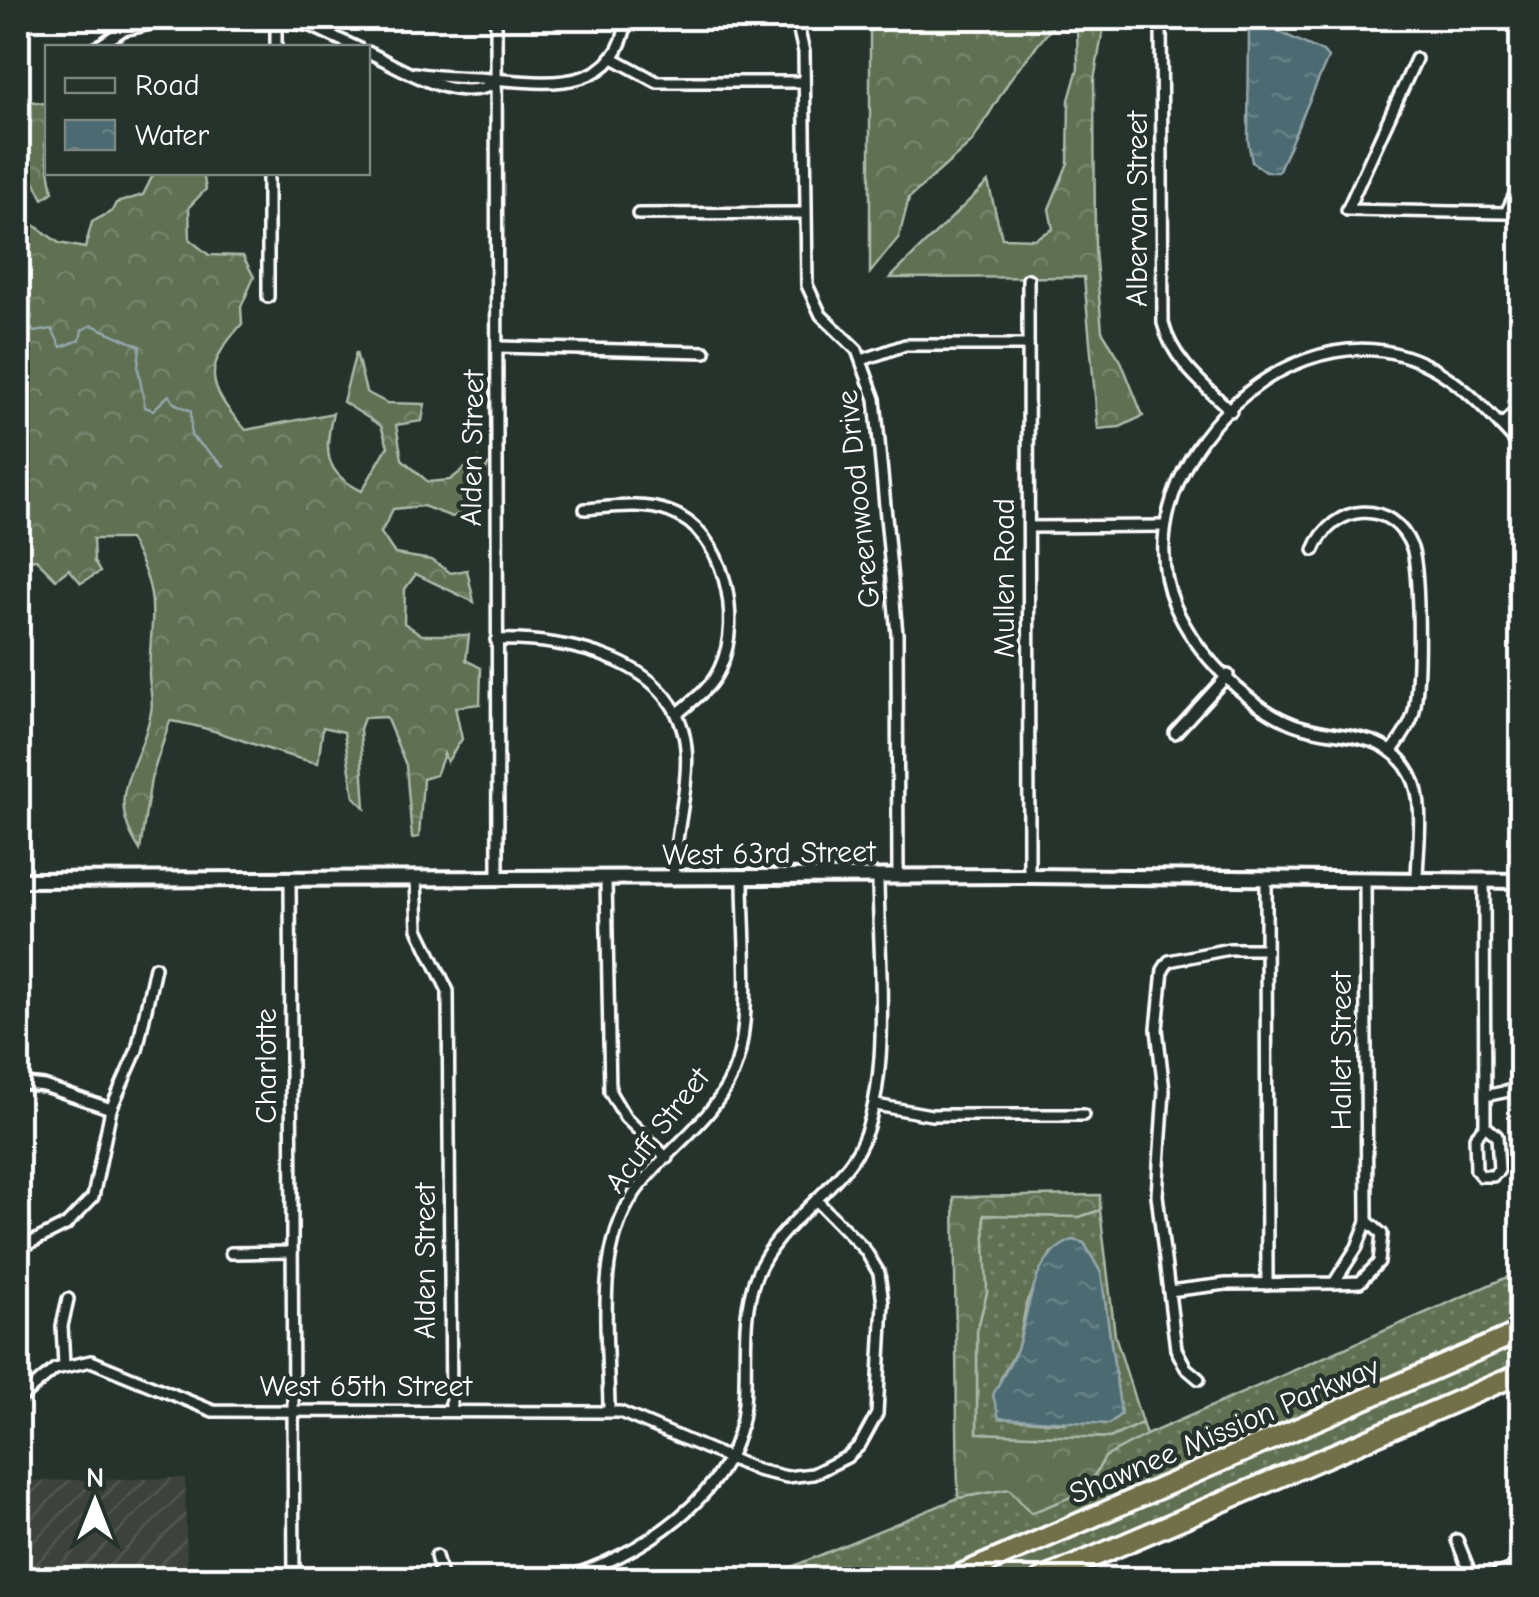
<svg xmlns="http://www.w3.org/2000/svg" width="1539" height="1597" viewBox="0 0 1539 1597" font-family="'Comic Neue',sans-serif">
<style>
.industrial{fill:url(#industrial-furrows)}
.grass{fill:url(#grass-dots);stroke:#aeb8a9;stroke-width:2.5;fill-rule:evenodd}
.forest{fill:url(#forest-crowns);stroke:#aeb8a9;stroke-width:2.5}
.water{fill:url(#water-ripples);stroke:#93a6aa;stroke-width:2.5}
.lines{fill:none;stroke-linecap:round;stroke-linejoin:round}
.stream{stroke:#93a6aa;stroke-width:2.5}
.street-casing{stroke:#fff;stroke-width:16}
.secondary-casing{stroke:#fff;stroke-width:20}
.highway-casing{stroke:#fff;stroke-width:25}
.street{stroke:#26332d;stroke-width:9}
.secondary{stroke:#26332d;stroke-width:12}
.highway{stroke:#71704a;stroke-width:18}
.labels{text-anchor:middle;stroke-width:9;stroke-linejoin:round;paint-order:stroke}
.street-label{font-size:30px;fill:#fff;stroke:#26332d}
</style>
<defs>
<pattern id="industrial-furrows" width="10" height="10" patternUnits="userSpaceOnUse" patternTransform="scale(2.5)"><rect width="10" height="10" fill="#3c423c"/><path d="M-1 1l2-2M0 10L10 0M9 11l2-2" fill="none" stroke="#505550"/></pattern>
<pattern id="grass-dots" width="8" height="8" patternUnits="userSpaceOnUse" patternTransform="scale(2.5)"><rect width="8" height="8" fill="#5e7053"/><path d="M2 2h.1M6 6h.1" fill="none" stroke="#76856d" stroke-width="1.8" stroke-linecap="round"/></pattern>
<pattern id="forest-crowns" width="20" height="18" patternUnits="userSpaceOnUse" patternTransform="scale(2.5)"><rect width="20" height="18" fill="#5e7053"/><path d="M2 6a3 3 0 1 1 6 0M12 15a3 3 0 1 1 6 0" fill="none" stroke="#76856d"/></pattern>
<pattern id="water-ripples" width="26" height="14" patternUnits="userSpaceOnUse" patternTransform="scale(2.5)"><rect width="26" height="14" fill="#4b6a72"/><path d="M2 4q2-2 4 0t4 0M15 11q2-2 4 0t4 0" fill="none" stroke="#668087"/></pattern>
</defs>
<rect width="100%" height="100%" fill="#26332d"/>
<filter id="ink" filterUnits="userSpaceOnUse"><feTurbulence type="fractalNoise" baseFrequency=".01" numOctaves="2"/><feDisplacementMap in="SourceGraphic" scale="20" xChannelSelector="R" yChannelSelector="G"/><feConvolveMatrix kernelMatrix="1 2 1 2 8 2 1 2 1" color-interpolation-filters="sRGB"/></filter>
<g filter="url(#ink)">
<polygon class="industrial" points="185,1478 187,1579 18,1579 18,1481"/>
<g class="grass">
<path d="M1100,1210l15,125 27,88 -32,15 -133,-4v-103l10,-39 -4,-78 96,3zM1073,1240l11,3 17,30 20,142 -60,8 -62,-5 1,-38 18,-33 9,-46 24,-48z"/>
<polygon points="1521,1271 1521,1319 921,1579 760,1580 958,1498 1096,1473 1105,1457 1146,1435"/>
<polygon points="1521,1342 1521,1362 1019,1579 974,1579"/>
</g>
<g class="forest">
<polygon points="870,18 1105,18 1094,80 1095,249 1102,331 1121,361 1143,416 1120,427 1098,429 1084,277 890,278 988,182 1002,238 1034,239 1053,229 1049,209 1068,163 1069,100 1078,68 1077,28 1057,21 1011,78 972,142 909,198 899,237 870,273"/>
<polygon points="18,99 47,104 45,146 53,192 43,199 30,173 18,174"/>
<path d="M154,173h49l3,16 -17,18 1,33 19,15 34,1 11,21 -13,30 1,17c-40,44 -36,62 4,106l87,-17c-9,37 -10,60 29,78l26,-45 -7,-20 -38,-24 13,-50 10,40 21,11 38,1 -3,17 -26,4 6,34 26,23 22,-2 28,-22 10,7 -17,45 -19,7 -29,-11 -30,3 -12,24 14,21 36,6 20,13 16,-3 7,32 -58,-28 -11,15 -1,34 18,12h47l-3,25 15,8 -1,36 -25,3 7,32 -15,23 -3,-8 -8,21 -13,4 -4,58 -7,1 -6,-73 -20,-48 -22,1 -4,11 5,79 -11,-11 -10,-65 -21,-5 -5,36c-51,-10 -97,-35 -148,-42l-19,58 -11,71c-38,-58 0,-79 11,-138 3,-12 -2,-26 -2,-38 2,-62 13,-77 -20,-135h-36l1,23 6,10 -19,11 -12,-14 -13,10 -20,-20 -18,2v-372l5,28 36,26 26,5 7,-26 20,-11 4,-8 27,-8z"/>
<polygon points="1100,1195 1100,1210 1079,1217 984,1215 987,1292 977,1331 977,1433 1110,1438 1142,1423 1146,1435 1105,1457 1088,1486 1076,1495 1031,1513 1009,1489 958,1498 954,1197"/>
</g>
<g class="water">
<polygon points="1256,21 1323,52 1328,58 1278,172 1266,172 1252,162 1248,141 1249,25"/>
<path d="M1073,1240l11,3 17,30 20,141 -12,10 -110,-6 -6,-23c8,-17 19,-32 25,-49 12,-37 13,-91 55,-106z"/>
</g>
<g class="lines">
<polyline class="stream" points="18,315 32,316 29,325 34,332 52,329 61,347 80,340 82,330 92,325 140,346 138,368 145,407 153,410 169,395 174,403 191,411 191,436 224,466"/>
<defs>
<g id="street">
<polyline points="496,18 498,879"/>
<polyline points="796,18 804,52 807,285 821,315 857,350 875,399 897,634 898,877"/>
<path d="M1161,18l2,305c9,37 41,62 68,88"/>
<polyline points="96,48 123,30 161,22 288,22 311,26 358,48"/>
<polyline points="276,48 276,22"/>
<path d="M368,52c37,18 88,53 128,31"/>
<polyline points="611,57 657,82 804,82"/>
<polyline points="1416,59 1347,210 1506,213 1522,180"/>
<path d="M415,73c21,4 41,4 62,5 58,3 140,23 150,-60"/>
<polyline points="638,214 804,213"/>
<polyline points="1028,279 1029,876"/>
<polyline points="268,297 268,172"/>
<polyline points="498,347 705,352"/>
<polyline points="862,360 905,345 1028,345"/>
<polyline points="1501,426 1522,405"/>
<path d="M585,509c28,-2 58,-7 85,3 55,20 73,107 50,156 -9,20 -25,31 -42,45"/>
<polyline points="1029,527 1165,526"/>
<path d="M1314,550c19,-47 78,-53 98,-2 8,22 9,148 0,170 -4,12 -13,23 -20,33"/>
<path d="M496,640c72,-2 182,20 190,108 4,35 -12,91 -13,131"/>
<polyline points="1175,733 1228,675"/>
<polyline points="1266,878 1267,1284"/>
<polyline points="290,879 294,1580"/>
<polyline points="416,879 418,929 448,991 451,1410"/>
<polyline points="606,880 610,1092 625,1117 667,1158"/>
<path d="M1417,880c0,-30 9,-78 -6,-105 -26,-49 -77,-34 -120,-52 -46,-19 -96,-71 -116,-117 -54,-127 99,-292 230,-250 50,16 83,55 117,93"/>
<polyline points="1484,881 1485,1126 1475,1137 1476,1170 1481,1176 1493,1176 1499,1170 1497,1136 1485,1126"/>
<polyline points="18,1083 44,1086 111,1109"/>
<polyline points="1485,1096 1522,1088"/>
<polyline points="876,1105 931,1115 1083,1115"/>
<polyline points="18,1249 66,1225 93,1197 111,1109 137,1050 155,967"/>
<polyline points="231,1253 292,1252"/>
<polyline points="1334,1283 1360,1282 1379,1262 1382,1234 1367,1221"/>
<polyline points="1169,1291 1226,1284 1334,1283 1357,1247 1367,1221 1365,880"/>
<polyline points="64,1365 62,1326 68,1299"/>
<polyline points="1199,1379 1186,1368 1176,1349 1157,1195 1164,1091 1157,1029 1163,970 1169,961 1229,949 1266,949"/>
<polyline points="18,1400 55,1369 91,1361 213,1411 620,1412 757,1470 787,1477 813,1474 847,1457 860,1445 877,1414 883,1303 879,1273 865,1250 816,1200"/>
<path d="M609,1411c0,-69 -16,-156 25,-217 32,-47 85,-74 103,-132 15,-51 6,-128 6,-183"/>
<polyline points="1457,1540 1473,1580"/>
<polyline points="436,1556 442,1580"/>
<path d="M557,1580c81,-22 181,-85 187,-177 4,-43 -4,-85 12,-127 19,-48 67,-75 96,-116 44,-62 26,-206 26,-283"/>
<polyline points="1484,1580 1522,1564"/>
</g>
<polyline id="secondary" points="18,880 1029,876 1522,881"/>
<g id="highway">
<polyline points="948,1580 1522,1331"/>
<polyline points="1040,1580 1522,1373"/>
</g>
</defs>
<use href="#street" class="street-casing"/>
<use href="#secondary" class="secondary-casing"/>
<use href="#highway" class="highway-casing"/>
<use href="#street" class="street"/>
<use href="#secondary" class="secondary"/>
<use href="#highway" class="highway"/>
</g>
</g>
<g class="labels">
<g class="street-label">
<text transform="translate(1137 209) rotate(-90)" y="10">Albervan Street</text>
<text transform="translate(472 448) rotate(-89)" y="10">Alden Street</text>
<text transform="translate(858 499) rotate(-96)" y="10">Greenwood Drive</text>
<text transform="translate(1004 578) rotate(-90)" y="10">Mullen Road</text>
<text transform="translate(769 853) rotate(-1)" y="10">West 63rd Street</text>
<text transform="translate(1341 1051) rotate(-90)" y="10">Hallet Street</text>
<text transform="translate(266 1066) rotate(-90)" y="10">Charlotte</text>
<text transform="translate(657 1130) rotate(-52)" y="10">Acuff Street</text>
<text transform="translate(425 1261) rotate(-90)" y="10">Alden Street</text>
<text x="366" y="1396">West 65th Street</text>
<text transform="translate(1224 1430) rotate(-23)" y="10">Shawnee Mission Parkway</text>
</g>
</g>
<rect width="1539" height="1597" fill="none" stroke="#26332d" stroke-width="60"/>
<rect x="30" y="30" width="1479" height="1537" fill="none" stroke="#fff" stroke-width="4" filter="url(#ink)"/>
<rect x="45" y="45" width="325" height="130" fill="#26332d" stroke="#7d8581" stroke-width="2.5"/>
<rect x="65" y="78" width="50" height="15" fill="#26332d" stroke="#7d8581" stroke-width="2.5"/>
<text x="135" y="95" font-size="30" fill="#ffffff">Road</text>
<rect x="65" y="120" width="50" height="30" fill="url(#water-ripples)" stroke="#7d8581" stroke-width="2.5"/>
<text x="135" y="145" font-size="30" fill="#ffffff">Water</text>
<g transform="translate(95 1502)" stroke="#26332d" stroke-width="8" paint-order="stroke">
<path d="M0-8L18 38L0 25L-18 38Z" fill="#ffffff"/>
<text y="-15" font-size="28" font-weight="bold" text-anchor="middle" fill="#ffffff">N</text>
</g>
</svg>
